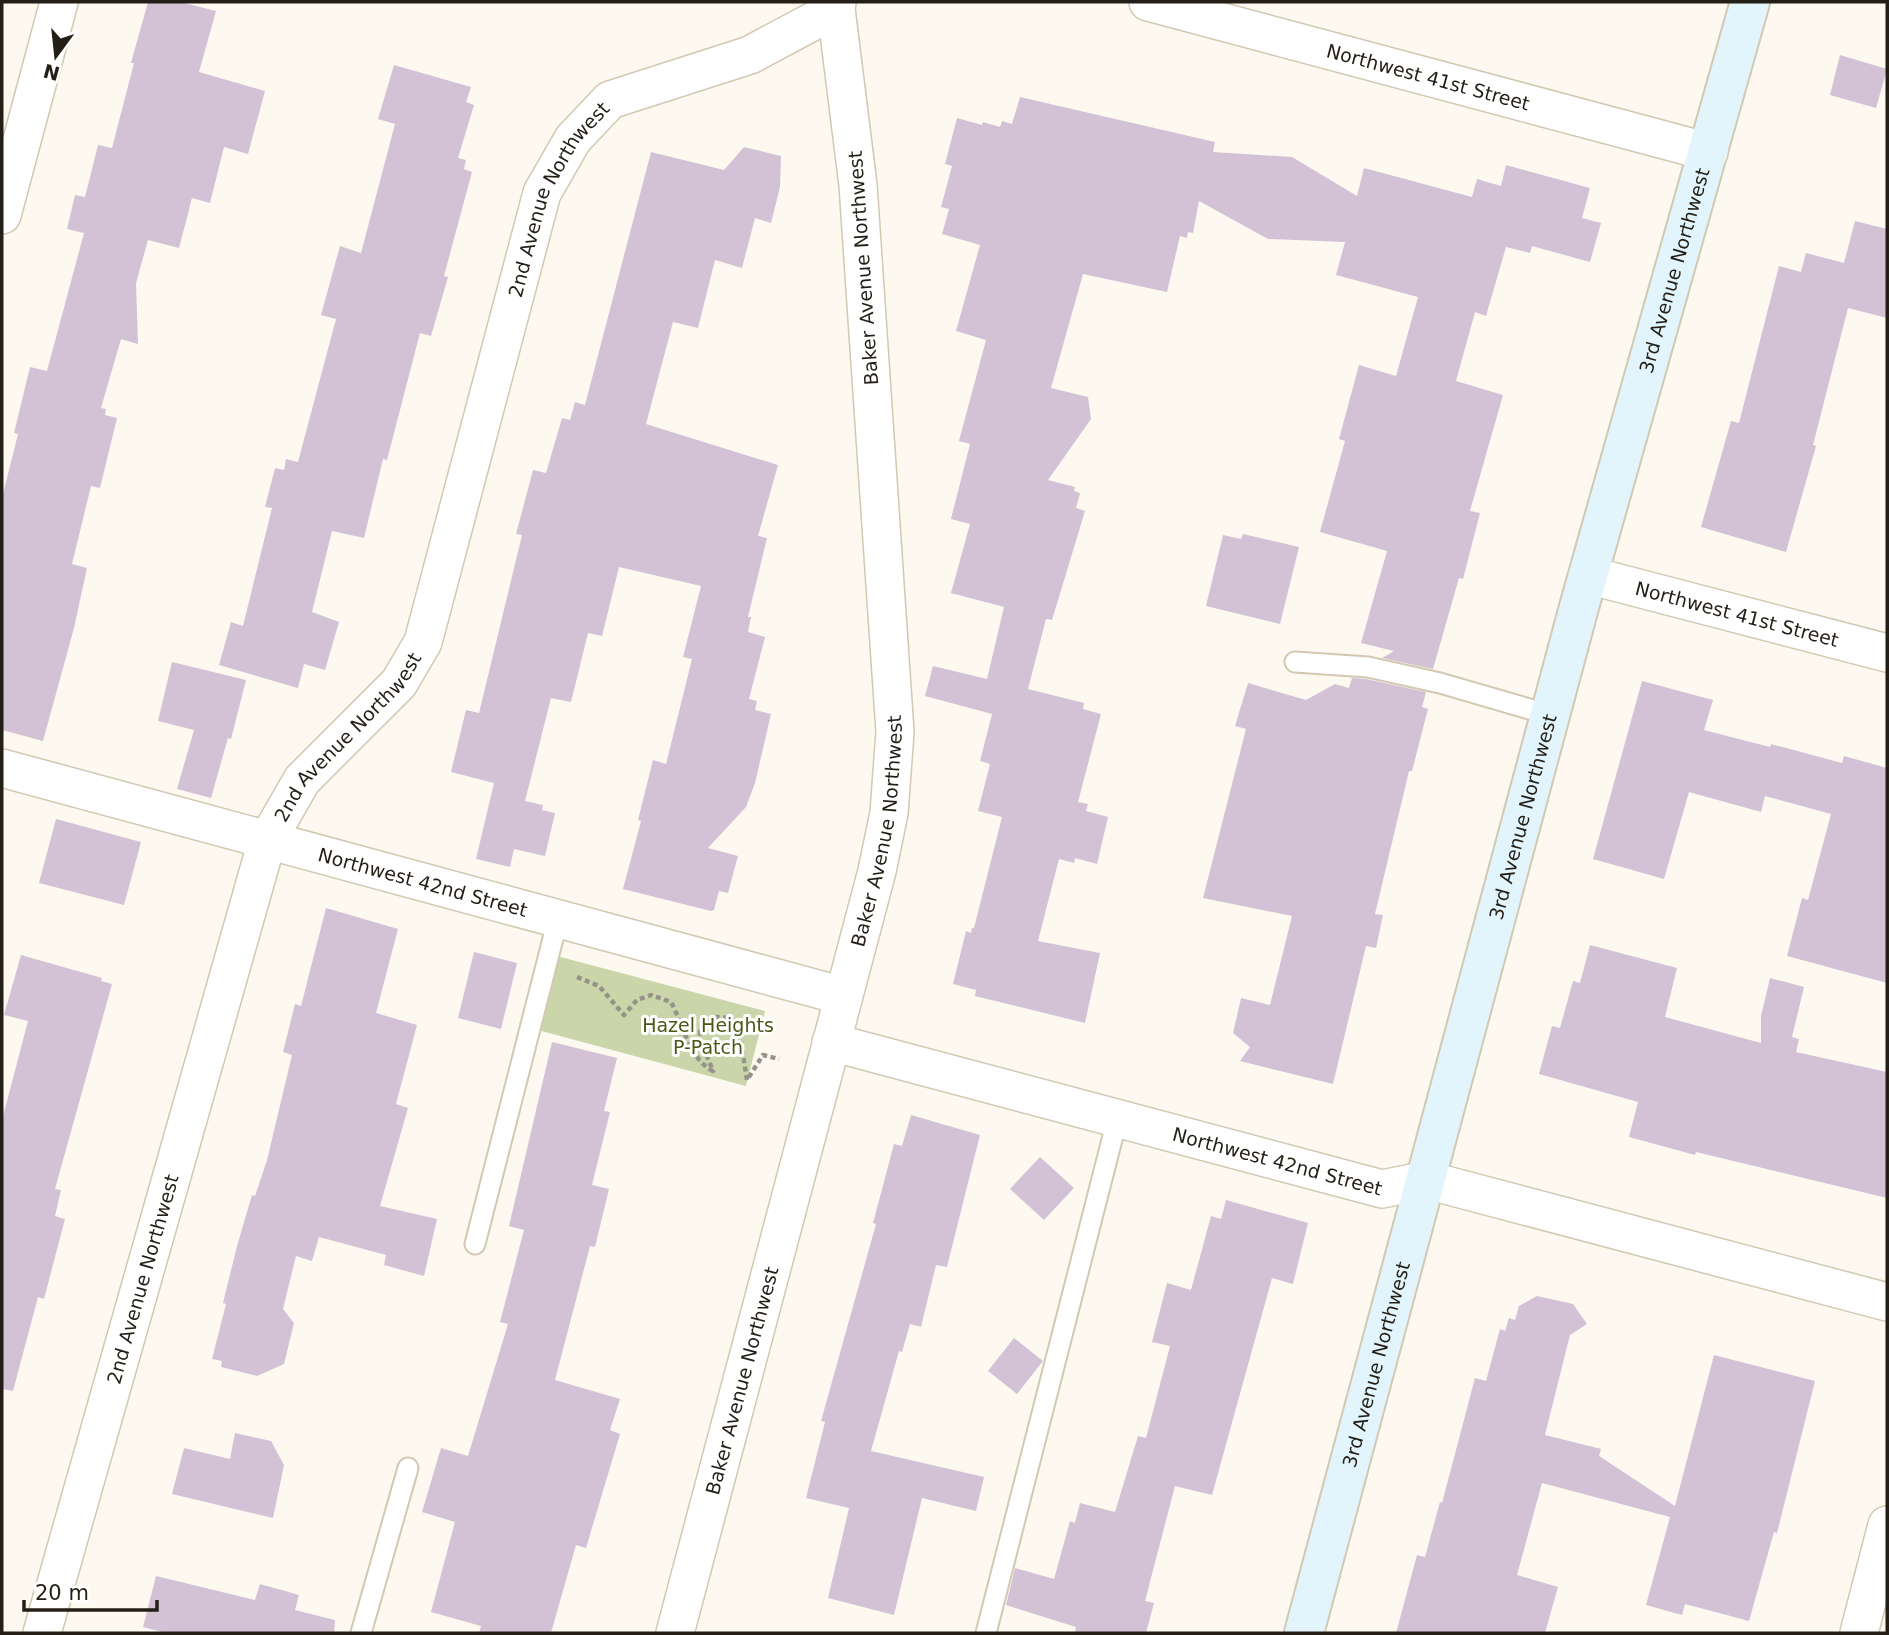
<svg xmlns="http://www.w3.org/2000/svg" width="1889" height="1635" viewBox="0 0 1889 1635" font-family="'DejaVu Sans',sans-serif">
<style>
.green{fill:#cad6a9}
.building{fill:#d3c2d5}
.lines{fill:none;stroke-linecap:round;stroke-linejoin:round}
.lane-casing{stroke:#d3c8b1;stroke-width:23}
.street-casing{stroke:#d3c8b1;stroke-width:40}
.secondary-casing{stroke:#d3c8b1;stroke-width:42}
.path{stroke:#97938a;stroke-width:4.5;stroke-dasharray:5 3.5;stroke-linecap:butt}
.lane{stroke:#fff;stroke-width:19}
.street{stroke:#fff;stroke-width:37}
.secondary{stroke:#e2f4fc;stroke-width:38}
.labels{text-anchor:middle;stroke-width:6;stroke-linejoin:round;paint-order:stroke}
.street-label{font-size:19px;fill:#231f16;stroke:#fff}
.park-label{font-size:19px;fill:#4b5815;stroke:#fff}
</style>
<rect width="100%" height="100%" fill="#fdf9f0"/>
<polygon class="green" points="553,955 765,1011 746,1086 534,1029"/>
<g class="building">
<polygon points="148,2 180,2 216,11 199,72 265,91 248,154 224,147 210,203 192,198 179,248 148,240 136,283 138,344 121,339 101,408 106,409 105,415 117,418 100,488 91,486 72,564 87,568 74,628 43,741 2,730 2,498 18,434 14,433 30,367 47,371 84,233 67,229 75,195 85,197 98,145 112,148 134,63 131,63"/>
<polygon points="1840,55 1887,69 1876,108 1830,95"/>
<polygon points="394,65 471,87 466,102 474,105 458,158 466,160 464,169 472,172 444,276 448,277 431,336 420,333 387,460 383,459 364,538 332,531 312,612 339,622 325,670 304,664 298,688 219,665 231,622 243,626 272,508 265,507 275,468 284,470 286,459 298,462 336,319 321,315 340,246 361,253 395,124 378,119"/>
<polygon points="1020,97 1215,142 1213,152 1292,157 1357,196 1364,168 1472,197 1477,179 1501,186 1506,165 1590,188 1582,218 1601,223 1590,262 1532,246 1530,253 1506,247 1486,316 1475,312 1456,381 1503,395 1470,511 1480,513 1463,579 1459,578 1433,669 1382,658 1394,651 1361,643 1387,551 1320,532 1345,441 1339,439 1359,365 1396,376 1418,297 1336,275 1345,242 1268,239 1199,201 1193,233 1188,232 1187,238 1180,236 1167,292 1083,274 1051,388 1088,397 1091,419 1048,480 1075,487 1074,491 1080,493 1076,508 1085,511 1052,620 1046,619 1028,689 1084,703 1083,709 1101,714 1078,802 1088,804 1086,811 1108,817 1097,864 1075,858 1074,863 1059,859 1038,941 1100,953 1085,1023 975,996 976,990 953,984 966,931 971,933 972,928 974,928 1002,817 978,811 990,764 980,761 992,714 925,696 933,666 987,679 1004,607 951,593 970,524 951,519 970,444 959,441 986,340 956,331 980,245 942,234 949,209 941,207 952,166 945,164 957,118 982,125 983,122 1000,127 1002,121 1012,124"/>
<polygon points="744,147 781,156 780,187 771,223 755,218 742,268 715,260 698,328 673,322 646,424 778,465 758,536 767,538 748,617 751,617 748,632 765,637 749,699 757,701 755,710 771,714 755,783 746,807 708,848 738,856 728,893 719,891 714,910 711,911 623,889 641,821 638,820 653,760 666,764 692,659 683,657 701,586 619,567 602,636 588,633 571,702 551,698 525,801 543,805 542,810 555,813 545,856 514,849 510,867 476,859 494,783 451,772 466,710 479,713 522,535 516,534 533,470 546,473 562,418 570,420 575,402 585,405 651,152 724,170"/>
<polygon points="1855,221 1887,229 1887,318 1848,308 1813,445 1816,446 1786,552 1701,527 1731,421 1739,423 1779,266 1801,272 1806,253 1844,263"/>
<polygon points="1243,534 1299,547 1280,624 1206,606 1223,535 1241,539"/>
<polygon points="172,662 246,680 231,739 228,738 211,798 177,789 194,730 158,721"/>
<polygon points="1352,678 1366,679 1426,692 1422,707 1428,709 1412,771 1409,771 1375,914 1383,915 1376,948 1366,946 1333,1084 1240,1061 1250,1047 1233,1033 1241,998 1270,1005 1292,916 1203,898 1246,729 1235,726 1248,683 1306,700 1335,684 1349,688"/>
<polygon points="1642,681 1713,700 1704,730 1770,747 1771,744 1842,763 1844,756 1887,768 1887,983 1787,956 1802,898 1808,900 1831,814 1765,796 1761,812 1689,792 1664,879 1593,859"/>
<polygon points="56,819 141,842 124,905 39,883"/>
<polygon points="326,908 398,929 376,1013 417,1025 396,1104 408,1108 380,1206 437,1219 424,1276 384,1265 386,1255 319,1237 312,1261 296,1256 283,1309 294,1323 284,1364 257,1376 221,1367 222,1361 212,1359 226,1304 223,1303 237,1246 252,1195 255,1196 267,1160 292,1055 283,1052 295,1004 301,1006"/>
<polygon points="1590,945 1677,968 1665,1017 1761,1043 1761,1016 1770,978 1804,987 1792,1037 1799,1039 1796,1052 1887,1072 1887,1198 1696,1152 1695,1155 1629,1137 1638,1102 1539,1074 1552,1026 1560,1028 1573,981 1580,983"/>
<polygon points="474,952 517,963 501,1029 458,1018"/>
<polygon points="21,955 102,978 101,981 112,984 55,1189 61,1190 55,1216 65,1219 44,1299 38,1297 13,1391 2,1389 2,1120 28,1021 4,1015"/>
<polygon points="552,1042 617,1058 604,1111 610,1112 592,1185 609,1189 595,1247 590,1246 555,1380 620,1399 610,1430 620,1434 586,1548 576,1545 551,1633 479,1633 481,1626 431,1612 455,1522 422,1512 441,1448 468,1456 508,1324 500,1322 524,1230 509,1226"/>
<polygon points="911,1115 980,1135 947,1267 936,1265 921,1327 910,1324 902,1352 899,1351 871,1451 984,1477 976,1511 922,1498 894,1615 828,1598 849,1508 806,1498 825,1422 821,1421 876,1224 873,1223 894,1144 902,1146"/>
<polygon points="1040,1157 1074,1188 1044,1220 1010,1189"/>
<polygon points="1226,1200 1308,1223 1293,1284 1272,1278 1212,1495 1175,1486 1145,1601 1154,1603 1146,1633 1075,1633 1076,1627 1006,1605 1015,1568 1054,1579 1070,1521 1075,1523 1080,1503 1115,1512 1138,1436 1146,1438 1170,1346 1152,1342 1167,1283 1191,1290 1211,1216 1221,1219"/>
<polygon points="1537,1296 1573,1304 1587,1324 1570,1335 1545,1435 1601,1449 1599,1456 1675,1506 1714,1355 1815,1381 1777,1533 1774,1532 1749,1621 1685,1604 1682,1615 1646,1605 1670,1517 1542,1483 1517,1575 1558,1587 1545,1633 1396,1633 1417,1555 1425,1557 1440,1502 1442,1503 1475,1378 1486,1381 1500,1329 1505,1331 1509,1318 1515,1320 1519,1306"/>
<polygon points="1014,1338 1043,1361 1017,1394 988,1371"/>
<polygon points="235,1433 271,1441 284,1465 273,1518 172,1494 184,1448 230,1459"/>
<polygon points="156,1576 255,1600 260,1584 299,1595 295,1610 335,1620 334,1633 166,1633 143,1627"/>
</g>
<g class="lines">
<defs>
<g id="lane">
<polyline points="1295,662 1368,667 1440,683 1550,715"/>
<polyline points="475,1244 558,919"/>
<polyline points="361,1633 408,1468"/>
<polyline points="986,1633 1117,1120"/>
</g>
<g id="street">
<path id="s1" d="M1148,2l561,150"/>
<polyline points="2,215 59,2"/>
<path id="s2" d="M1588,575l299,78"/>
<path id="s3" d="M2,768l841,228"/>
<path id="s4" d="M831,1042l551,147 45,-9 460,122"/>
<path id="s5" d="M42,1633l225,-792 35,-61 97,-97 24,-41 119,-449 31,-54 37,-39 140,-45 86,-46 1,-7"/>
<path id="s6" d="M675,1633l202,-762 12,-58 6,-81 -37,-547 -22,-176"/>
<polyline points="1859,1633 1887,1525"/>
</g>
<g id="secondary">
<path id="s7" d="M1304,1633l275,-1026 171,-605"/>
</g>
</defs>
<use href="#lane" class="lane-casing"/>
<use href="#street" class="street-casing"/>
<use href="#secondary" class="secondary-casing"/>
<path class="path" d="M577,977l22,9 25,29 13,-15 14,-5 20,7c12,22 18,57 42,69l-12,-29 -1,-11 13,-14 18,1 8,11 8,51 16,-25 16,4"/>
<use href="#lane" class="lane"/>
<use href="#street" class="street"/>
<use href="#secondary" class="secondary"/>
</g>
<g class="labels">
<g class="street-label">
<text dy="7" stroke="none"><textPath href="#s1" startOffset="290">Northwest 41st Street</textPath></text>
<text dy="7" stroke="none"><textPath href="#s5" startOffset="1544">2nd Avenue Northwest</textPath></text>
<text transform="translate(863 268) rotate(-94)" y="7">Baker Avenue Northwest</text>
<text dy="7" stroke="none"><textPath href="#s7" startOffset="1412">3rd Avenue Northwest</textPath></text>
<text dy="7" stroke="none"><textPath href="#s2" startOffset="154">Northwest 41st Street</textPath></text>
<text dy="7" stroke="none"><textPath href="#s5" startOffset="956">2nd Avenue Northwest</textPath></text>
<text dy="7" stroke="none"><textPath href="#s7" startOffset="845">3rd Avenue Northwest</textPath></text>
<text dy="7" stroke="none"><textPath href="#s6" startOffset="828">Baker Avenue Northwest</textPath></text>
<text dy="7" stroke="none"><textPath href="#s3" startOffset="436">Northwest 42nd Street</textPath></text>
<text dy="7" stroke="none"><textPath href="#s4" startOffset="462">Northwest 42nd Street</textPath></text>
<text dy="7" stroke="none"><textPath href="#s5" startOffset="368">2nd Avenue Northwest</textPath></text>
<text dy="7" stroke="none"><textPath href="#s7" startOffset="278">3rd Avenue Northwest</textPath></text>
<text dy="7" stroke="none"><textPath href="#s6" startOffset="261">Baker Avenue Northwest</textPath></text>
</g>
<g class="park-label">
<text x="708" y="1032">Hazel Heights<tspan x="708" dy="22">P-Patch</tspan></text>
</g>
</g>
<rect width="1889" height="1635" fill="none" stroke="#231f16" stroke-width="7"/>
<g transform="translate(56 56) rotate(195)" stroke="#ffffff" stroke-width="5" paint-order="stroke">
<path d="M0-5L12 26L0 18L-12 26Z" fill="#231f16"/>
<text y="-10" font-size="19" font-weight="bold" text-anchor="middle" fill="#231f16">N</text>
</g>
<path d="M24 1600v10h133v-10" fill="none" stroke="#231f16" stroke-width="3.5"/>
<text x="35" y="1600" font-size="21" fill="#231f16" stroke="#ffffff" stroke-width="5" paint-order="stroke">20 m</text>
</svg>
